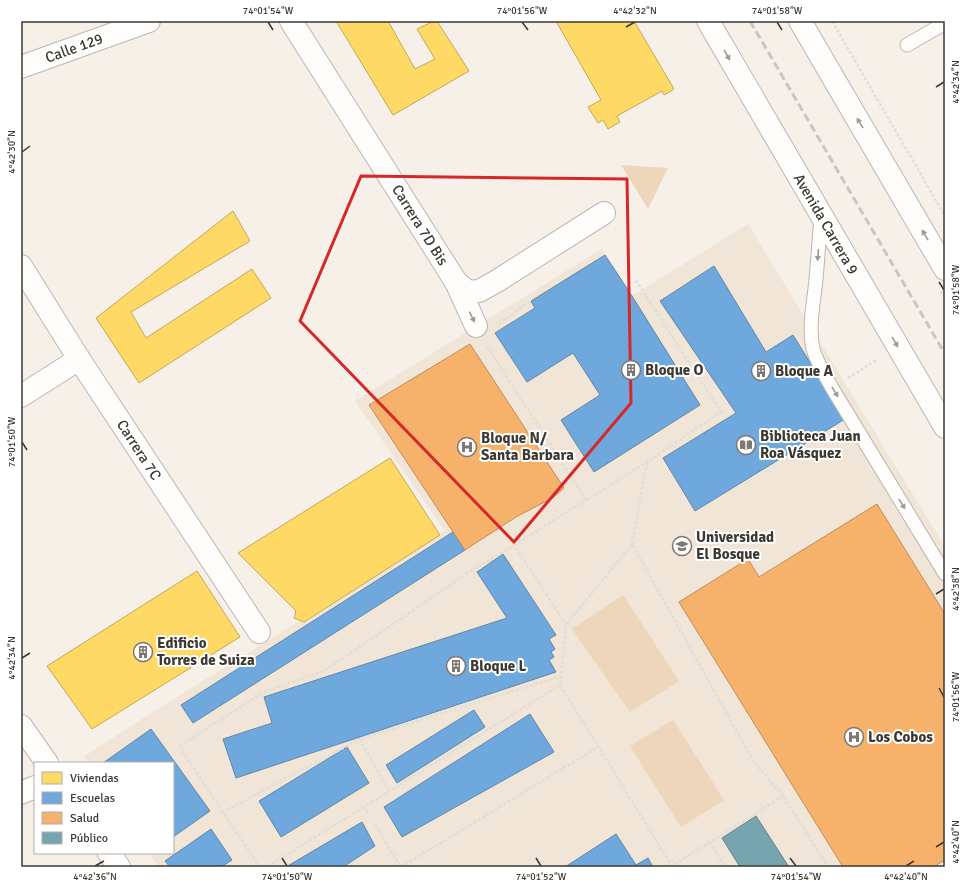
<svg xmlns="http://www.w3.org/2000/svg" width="966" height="888" viewBox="0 0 966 888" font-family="Signika,sans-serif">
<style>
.built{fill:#f0e5d6}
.green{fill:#edd6ba}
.homes{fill:#ffd966;stroke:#c4a956}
.schools{fill:#6fa8dc;stroke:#6086a9}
.health{fill:#f6b26b;stroke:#be8d5a}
.public{fill:#76a5af;stroke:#65848a}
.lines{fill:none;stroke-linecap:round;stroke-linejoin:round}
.lane-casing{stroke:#bcb7b1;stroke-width:15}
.street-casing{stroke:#bcb7b1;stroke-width:24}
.primary-casing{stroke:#bcb7b1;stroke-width:24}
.path{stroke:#e0dedc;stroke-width:2.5;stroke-dasharray:3 2;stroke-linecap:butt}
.lane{stroke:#fefdfc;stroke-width:13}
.street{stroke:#fefdfc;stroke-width:22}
.primary{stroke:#fefdfc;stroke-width:22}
.rail{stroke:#c7c6c4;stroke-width:3;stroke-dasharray:8 4;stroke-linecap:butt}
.oneway{fill:#9d9a97}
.marked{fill:none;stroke:#d62828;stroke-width:3;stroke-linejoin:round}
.ticks{fill:none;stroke:#3c3832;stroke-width:1.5}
.labels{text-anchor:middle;stroke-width:4;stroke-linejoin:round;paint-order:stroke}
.street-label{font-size:15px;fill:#3c3832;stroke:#fff}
.poi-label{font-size:15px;font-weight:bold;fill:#3c3832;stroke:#fff;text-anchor:start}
.neatline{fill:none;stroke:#3c3832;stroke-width:1.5}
.ticks-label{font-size:10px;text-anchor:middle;fill:#3c3832}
</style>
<rect width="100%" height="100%" fill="#f6f0e9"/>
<polygon class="built" points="748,224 945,547 945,867 159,867 149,853 173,853 173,763 89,763 85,756 148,715 445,531 355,401 602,249 632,296"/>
<g class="green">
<polygon points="621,165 668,168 648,209"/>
<polygon points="623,595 679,681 630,712 572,629"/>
<polygon points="673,720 724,800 681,827 630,746"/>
</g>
<g class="homes">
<polygon points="336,21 388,21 415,69 435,59 417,29 434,21 437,21 469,71 393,115"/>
<polygon points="556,21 634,21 674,89 664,95 662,91 617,116 620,122 608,129 603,120 598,123 588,107 601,100"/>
<polygon points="233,211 250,241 131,312 146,338 252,269 271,298 139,383 96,318"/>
<polygon points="390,458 440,535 304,622 294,618 296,611 238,553"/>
<polygon points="197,571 240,637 92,729 47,666"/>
</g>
<g class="schools">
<polygon points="605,255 632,296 700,405 594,472 561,420 600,395 573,353 527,382 495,333 535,308 531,301"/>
<polygon points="714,266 766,352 793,335 845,419 695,511 663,458 736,413 660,301"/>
<polygon points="453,532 465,550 193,723 181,705"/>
<polygon points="503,554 556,635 549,639 555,649 551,652 554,657 549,660 556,672 236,778 223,739 272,723 264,697 507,618 477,572"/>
<polygon points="474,710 485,727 397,783 386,765"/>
<polygon points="530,714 554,752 402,837 384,807"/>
<polygon points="151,729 210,811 173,837 173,763 103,763"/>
<polygon points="347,747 369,783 281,837 259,801"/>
<polygon points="362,822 375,846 343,867 286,867"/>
<polygon points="211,829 232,860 221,867 170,867 165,861"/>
<polygon points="616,834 636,865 634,867 565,867"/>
<polygon points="648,858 653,867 634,867 636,865"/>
</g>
<g class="health">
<polygon points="470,344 564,488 554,497 516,517 465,550 369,405"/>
<polygon points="877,504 945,614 945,860 933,867 843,867 679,602 748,559 759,577"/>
</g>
<polygon class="public" points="756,816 789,867 740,867 722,838"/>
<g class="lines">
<defs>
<g id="lane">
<polyline points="907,45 945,23"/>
<path d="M821,217c-2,21 -3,41 -5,62 -2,23 -8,47 -3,70 4,14 12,26 19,39l113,186"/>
</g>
<g id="street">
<polyline points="291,21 456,282 468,292 479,291 497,281 604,213"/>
<polyline points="21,67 149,21"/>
<polyline points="21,266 79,359 259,632"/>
<polyline points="456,282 476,326"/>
<polyline points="21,396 79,359"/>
<polyline points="21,726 47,763"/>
<polyline points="21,793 35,787"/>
<polyline points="109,853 119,867"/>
</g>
<g id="primary">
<polyline points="708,21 945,427"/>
<polyline points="800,21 945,269"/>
</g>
</defs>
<use href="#lane" class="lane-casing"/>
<use href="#street" class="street-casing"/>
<use href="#primary" class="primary-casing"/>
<g class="path">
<polyline points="832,21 945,216"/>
<polyline points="941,291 945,298"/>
<polyline points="499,324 531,301"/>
<polyline points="487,346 586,500"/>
<polyline points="848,378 878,359"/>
<polyline points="632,544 647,462"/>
<polyline points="514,545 647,462 721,412 635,279"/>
<polyline points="360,739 389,791"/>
<polyline points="783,796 754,762 632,544 566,625 560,685 672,866 783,796 828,867"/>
<polyline points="223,812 179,746 262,693 324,671 469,572 514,545 566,625"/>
<polyline points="368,813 364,807 560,685"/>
<polyline points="375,825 401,867"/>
<polyline points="709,842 725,867"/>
<polyline points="260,867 223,812 360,739 561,676"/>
<polyline points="267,867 364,807"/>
<polyline points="401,867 598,747"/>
</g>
<use href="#lane" class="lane"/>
<use href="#street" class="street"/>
<use href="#primary" class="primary"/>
<polyline class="rail" points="750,21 945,354"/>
</g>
<defs><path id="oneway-solid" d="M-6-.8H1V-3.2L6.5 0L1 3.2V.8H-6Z"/></defs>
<g class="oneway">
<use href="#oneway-solid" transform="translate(727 55) rotate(60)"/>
<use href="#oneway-solid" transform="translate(860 123) rotate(-121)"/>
<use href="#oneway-solid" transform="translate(925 235) rotate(-120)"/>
<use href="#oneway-solid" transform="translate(818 255) rotate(95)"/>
<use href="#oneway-solid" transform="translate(472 317) rotate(64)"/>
<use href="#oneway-solid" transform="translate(895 342) rotate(60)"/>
<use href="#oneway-solid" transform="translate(835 392) rotate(59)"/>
<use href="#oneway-solid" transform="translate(902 504) rotate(59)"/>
</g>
<path class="marked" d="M361,176l266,3 4,224 -117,139 -214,-221z"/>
<path class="ticks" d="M268,22l5,8M522,22l6,8M777,22l5,8M626,27l9,-5M936,87l8,-5M22,152l8,-6M939,282l5,8M22,442l5,8M936,594l8,-5M22,658l8,-5M939,688l5,9M936,847l8,-5M282,858l5,8M536,858l5,8M790,858l6,8M95,866l9,-5M906,866l8,-5"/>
<defs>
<symbol id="building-ring" viewBox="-11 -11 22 22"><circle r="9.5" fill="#fff" stroke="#7d7872" stroke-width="1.5"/><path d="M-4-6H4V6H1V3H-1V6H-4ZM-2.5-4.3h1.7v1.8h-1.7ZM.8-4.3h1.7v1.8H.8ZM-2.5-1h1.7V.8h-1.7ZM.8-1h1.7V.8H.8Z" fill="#7d7872"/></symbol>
<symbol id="library-ring" viewBox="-11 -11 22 22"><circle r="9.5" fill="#fff" stroke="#7d7872" stroke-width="1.5"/><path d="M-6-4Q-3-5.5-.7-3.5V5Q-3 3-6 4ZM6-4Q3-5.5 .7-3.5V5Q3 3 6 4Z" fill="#7d7872"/></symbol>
<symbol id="hospital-ring" viewBox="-11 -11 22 22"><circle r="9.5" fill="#fff" stroke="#7d7872" stroke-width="1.5"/><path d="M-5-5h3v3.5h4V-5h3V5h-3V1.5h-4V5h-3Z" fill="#7d7872"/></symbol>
<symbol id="university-ring" viewBox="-11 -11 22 22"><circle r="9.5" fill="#fff" stroke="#7d7872" stroke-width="1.5"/><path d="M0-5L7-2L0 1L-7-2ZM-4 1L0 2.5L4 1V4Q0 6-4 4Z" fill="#7d7872"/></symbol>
</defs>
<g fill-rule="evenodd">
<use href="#building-ring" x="620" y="359" width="22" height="22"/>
<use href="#building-ring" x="750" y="360" width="22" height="22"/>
<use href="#library-ring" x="735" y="434" width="22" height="22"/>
<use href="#hospital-ring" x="456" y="436" width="22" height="22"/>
<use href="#university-ring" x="671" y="535" width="22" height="22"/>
<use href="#building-ring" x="132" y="641" width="22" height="22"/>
<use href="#building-ring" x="445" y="655" width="22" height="22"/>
<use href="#hospital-ring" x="843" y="726" width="22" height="22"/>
</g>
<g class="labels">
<g class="street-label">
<text transform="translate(74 48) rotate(-20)" y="5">Calle 129</text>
<text transform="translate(826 224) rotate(60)" y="5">Avenida Carrera 9</text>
<text transform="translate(420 225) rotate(58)" y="5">Carrera 7D Bis</text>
<text transform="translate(139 450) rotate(57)" y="5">Carrera 7C</text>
</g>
<g class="poi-label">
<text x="645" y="375">Bloque O</text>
<text x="775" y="376">Bloque A</text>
<text x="760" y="441">Biblioteca Juan<tspan x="760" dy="17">Roa Vásquez</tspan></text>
<text x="481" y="443">Bloque N/<tspan x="481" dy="17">Santa Barbara</tspan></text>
<text x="696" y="542">Universidad<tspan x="696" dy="17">El Bosque</tspan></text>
<text x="157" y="648">Edificio<tspan x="157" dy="17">Torres de Suiza</tspan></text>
<text x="470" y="671">Bloque L</text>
<text x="868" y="742">Los Cobos</text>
</g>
</g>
<rect width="966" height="888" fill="none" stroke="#ffffff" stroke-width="44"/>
<rect x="34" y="762" width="140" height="92" fill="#ffffff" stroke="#b1afad"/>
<rect x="42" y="772" width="20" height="12" fill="#ffd966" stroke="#b1afad"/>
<text x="70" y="782" font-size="12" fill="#3c3832">Viviendas</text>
<rect x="42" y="792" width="20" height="12" fill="#6fa8dc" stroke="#b1afad"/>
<text x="70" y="802" font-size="12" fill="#3c3832">Escuelas</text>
<rect x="42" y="812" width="20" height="12" fill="#f6b26b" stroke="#b1afad"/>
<text x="70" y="822" font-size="12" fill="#3c3832">Salud</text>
<rect x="42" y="832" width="20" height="12" fill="#76a5af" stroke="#b1afad"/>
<text x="70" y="842" font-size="12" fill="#3c3832">Público</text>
<rect x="22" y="22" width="922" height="844" class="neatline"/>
<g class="ticks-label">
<text x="268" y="14">74°01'54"W</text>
<text x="522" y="14">74°01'56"W</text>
<text x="635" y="14">4°42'32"N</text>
<text x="777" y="14">74°01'58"W</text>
<text transform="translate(955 82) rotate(-90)" y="4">4°42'34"N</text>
<text transform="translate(11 152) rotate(-90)" y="4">4°42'30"N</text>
<text transform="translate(955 290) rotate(-90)" y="4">74°01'58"W</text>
<text transform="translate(11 442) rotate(-90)" y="4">74°01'50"W</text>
<text transform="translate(955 589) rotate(-90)" y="4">4°42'38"N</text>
<text transform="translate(11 658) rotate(-90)" y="4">4°42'34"N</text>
<text transform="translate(955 697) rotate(-90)" y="4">74°01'56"W</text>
<text transform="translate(955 842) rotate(-90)" y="4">4°42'40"N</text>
<text x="95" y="880">4°42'36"N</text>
<text x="287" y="880">74°01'50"W</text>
<text x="541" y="880">74°01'52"W</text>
<text x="796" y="880">74°01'54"W</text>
<text x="906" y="880">4°42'40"N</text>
</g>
</svg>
